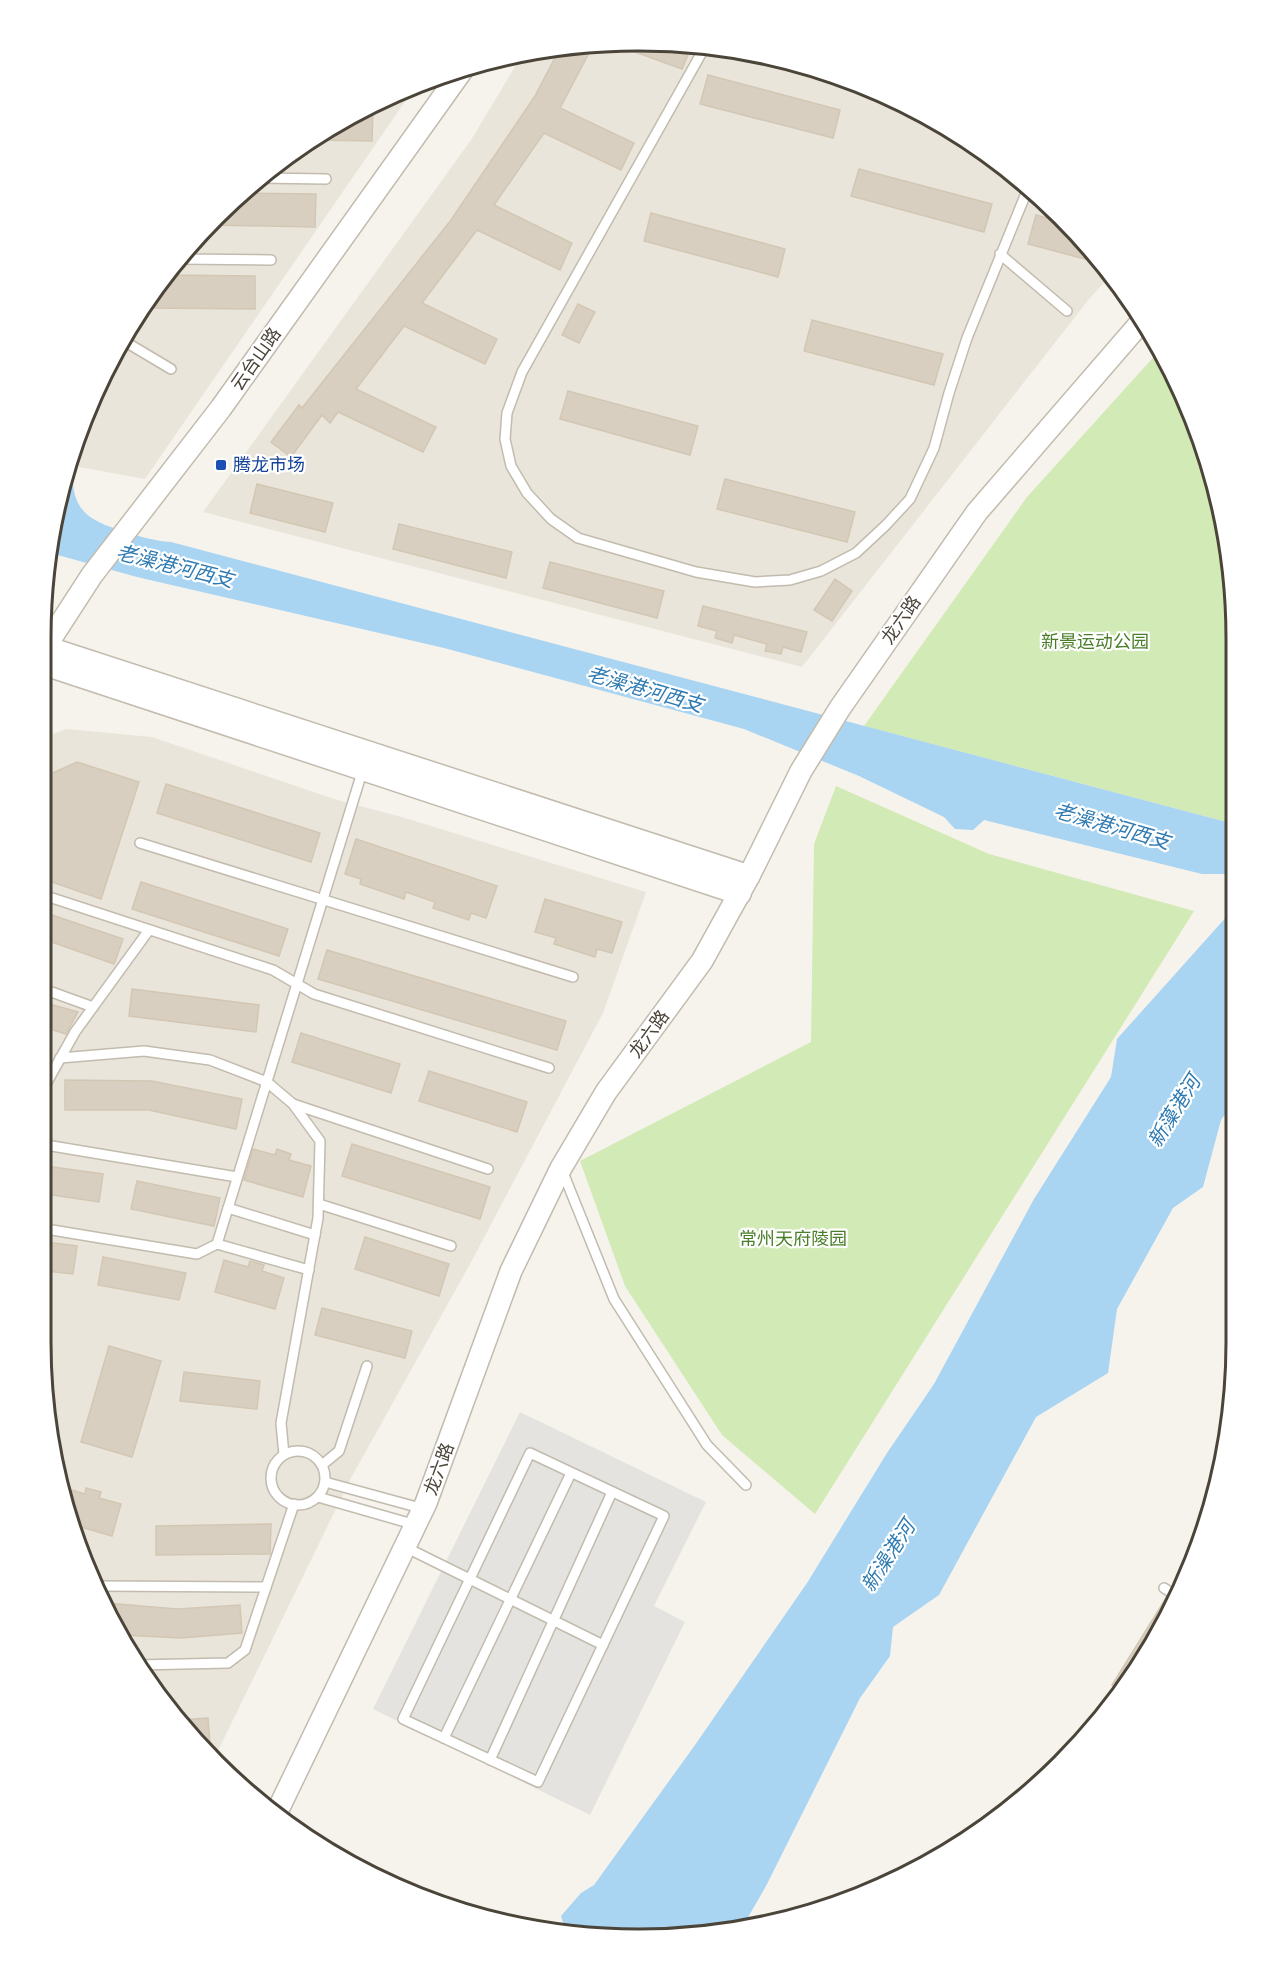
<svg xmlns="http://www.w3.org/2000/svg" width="1277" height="1980" viewBox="0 0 1277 1980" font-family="'Fira Sans Condensed','Noto Sans SC',sans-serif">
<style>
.residential{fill:#eae5da}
.green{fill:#d2eab5}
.parking{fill:#e5e3e0}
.water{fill:#a9d4f2}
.building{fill:#d8cfc1;stroke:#d3c7b4;stroke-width:1.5}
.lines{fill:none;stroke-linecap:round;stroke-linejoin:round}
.service-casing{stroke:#c2bbae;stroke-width:12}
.tertiary-casing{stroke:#c2bbae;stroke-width:24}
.service{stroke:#fff;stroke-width:9}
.tertiary{stroke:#fff;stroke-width:21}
.transit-dot{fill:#1a4fb4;stroke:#fff;stroke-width:2}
.labels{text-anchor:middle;stroke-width:4.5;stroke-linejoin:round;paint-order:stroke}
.street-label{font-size:18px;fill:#4b4439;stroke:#fff}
.transit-label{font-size:18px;fill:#164399;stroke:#fff;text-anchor:start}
.park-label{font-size:18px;fill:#4a7f2a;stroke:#fff}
.water-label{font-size:20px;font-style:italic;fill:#2e7ab2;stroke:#fff}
.rim{fill:none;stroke:#4b4439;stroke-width:3}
</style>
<rect width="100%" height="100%" fill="#f6f3ec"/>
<g class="residential">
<polygon points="599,42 716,46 830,72 937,120 1033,189 1112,274 1089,299 802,667 203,512 471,140 522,55"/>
<polygon points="415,87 145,479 68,465 72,447 102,374 189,244 274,164 374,102"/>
<polygon points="66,729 152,737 334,799 405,818 646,892 603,1013 470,1264 351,1478 213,1761 141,1674 72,1533 46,1420 46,737"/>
</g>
<g class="green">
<polygon points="1160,350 1175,374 1216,484 1235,600 1234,824 864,726 1027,497"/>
<polygon points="836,786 989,854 1194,911 815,1514 722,1435 625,1286 580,1161 811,1042 814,844"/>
</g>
<polygon class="parking" points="520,1412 706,1502 654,1606 685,1622 590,1815 373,1709"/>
<g class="water">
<path d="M79,430c-5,32 -18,75 20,92 7,4 15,6 22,8 17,6 32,11 50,12l1063,282v56l-10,-6h-22l-218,-54 -11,10 -18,-1 -11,-12 -85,-41 -115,-47 -300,-81 -307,-71 -90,-25 25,-105z"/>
<polygon points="1234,891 1233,1103 1221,1120 1203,1187 1173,1208 1117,1309 1108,1373 1036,1417 939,1595 893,1627 890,1656 860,1698 766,1886 743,1926 638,1939 566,1932 561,1916 581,1893 594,1885 695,1745 807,1583 887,1453 934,1384 1034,1199 1111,1077 1117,1039 1228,915"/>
</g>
<g class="building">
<polygon points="595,42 560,108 634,143 621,170 544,133 494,205 572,243 560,270 477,230 422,303 497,339 485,364 404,326 356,389 436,427 423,452 338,412 330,423 322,415 291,457 271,442 299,405 302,408 451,220 535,96 560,48"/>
<polygon points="617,42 692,45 682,69 616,45"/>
<polygon points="708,75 840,110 833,138 700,104"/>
<polygon points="364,109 373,109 372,141 313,140"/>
<polygon points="859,169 992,204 984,232 851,196"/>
<polygon points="243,193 316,194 315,227 209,225"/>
<polygon points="651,213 785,249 778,277 644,241"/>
<polygon points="1036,215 1065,223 1104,264 1028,244"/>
<polygon points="168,275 255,276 255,309 146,308"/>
<polygon points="578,304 595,312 579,343 562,335"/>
<polygon points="812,320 943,354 934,385 804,351"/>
<polygon points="568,391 698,426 690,455 560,419"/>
<polygon points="725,479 855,512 847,542 717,509"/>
<polygon points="257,484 333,503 325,532 250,513"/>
<polygon points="399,524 512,552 506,578 393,549"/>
<polygon points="550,562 664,591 657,618 543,588"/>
<polygon points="835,579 852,591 832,621 814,610"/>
<polygon points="703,606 807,632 801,652 783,647 781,654 765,651 767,644 734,635 732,643 715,638 717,631 698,626"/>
<polygon points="77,762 139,782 101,899 46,880 46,776"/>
<polygon points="166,784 320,833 311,862 157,813"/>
<polygon points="356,839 497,886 486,918 471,913 469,920 433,908 435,902 406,892 404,899 360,884 361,879 345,874"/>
<polygon points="141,882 288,929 279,956 132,909"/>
<polygon points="545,899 622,922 612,953 597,949 595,957 554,944 556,938 535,932"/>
<polygon points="46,913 123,939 114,964 46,940"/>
<polygon points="327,950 566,1021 557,1050 318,979"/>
<polygon points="132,989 259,1005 256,1032 129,1016"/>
<polygon points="46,1003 78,1012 66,1034 46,1028"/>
<polygon points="301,1033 400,1064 391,1093 292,1062"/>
<polygon points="429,1071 527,1102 517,1132 419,1101"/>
<polygon points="65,1080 152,1081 242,1099 236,1129 149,1110 65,1110"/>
<polygon points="352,1144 490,1187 480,1219 342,1176"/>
<polygon points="253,1149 275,1155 277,1149 291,1154 289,1160 311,1166 303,1197 244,1180"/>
<polygon points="46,1166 103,1174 99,1202 46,1194"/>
<polygon points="137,1181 220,1198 214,1226 131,1209"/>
<polygon points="365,1237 449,1264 439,1296 355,1269"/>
<polygon points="46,1242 77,1246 73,1274 46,1271"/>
<polygon points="103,1257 186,1273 179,1300 98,1285"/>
<polygon points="224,1260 248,1267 250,1261 264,1265 262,1271 284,1278 275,1309 215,1292"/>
<polygon points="322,1308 412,1331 405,1358 315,1335"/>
<polygon points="109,1346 161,1361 132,1457 81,1442"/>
<polygon points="184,1372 260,1381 257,1409 180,1401"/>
<polygon points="61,1487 85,1494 86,1488 101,1492 99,1498 121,1504 112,1536 70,1524"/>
<polygon points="271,1524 270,1554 156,1555 156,1526"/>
<polygon points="1166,1598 1175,1603 1162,1630 1156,1641 1120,1691 1112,1685"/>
<polygon points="106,1603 177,1609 240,1605 242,1633 181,1638 122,1635"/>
<polygon points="208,1718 211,1758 179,1720"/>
</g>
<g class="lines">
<defs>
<g id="service">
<polyline points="706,45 522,372 507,413 505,439 511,466 527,493 551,519 578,538 696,572 755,582 790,580 821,571 856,553 886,525 910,499 934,448 949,393 967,338 1029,186"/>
<polyline points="260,178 326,179"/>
<polyline points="1000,254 1067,311"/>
<polyline points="179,259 271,260"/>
<polyline points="124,341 171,369"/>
<polyline points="140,843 573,977"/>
<polyline points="46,896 273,970 314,994 549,1068"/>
<polyline points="46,990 93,1007"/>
<polyline points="60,1058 144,1051 210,1060 267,1082 293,1104 320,1141 318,1218 281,1423 284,1455"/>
<polyline points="46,1084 75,1032 149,930"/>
<polyline points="293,1104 488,1169"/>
<polyline points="46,1145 237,1177"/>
<polyline points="562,1170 614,1299 707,1445 746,1485"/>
<polyline points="319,1204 451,1246"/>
<polyline points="228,1208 315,1235"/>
<polyline points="46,1229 197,1254 217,1244 363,769"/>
<polyline points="217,1244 309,1270"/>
<circle cx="298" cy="1478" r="27"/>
<polygon points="530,1453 664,1516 538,1782 403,1719"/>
<polyline points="322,1465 339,1451 367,1366"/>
<polyline points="325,1482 424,1509"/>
<polyline points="318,1497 416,1525"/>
<polyline points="405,1547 603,1645"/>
<polyline points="98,1586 266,1587"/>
<polyline points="1164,1588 1178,1597"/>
<polyline points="137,1665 228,1663 245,1650 294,1504"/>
<polyline points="444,1738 571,1473"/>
<polyline points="490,1760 612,1492"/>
</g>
<g id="tertiary">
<polyline points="46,646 92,575 221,408 463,69"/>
<polyline points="46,647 749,876"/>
<polyline points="46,665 740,894"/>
<polyline points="275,1816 426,1503 511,1271 561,1168 606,1092 702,961 749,876 801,771 840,708 977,512 1142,321"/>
</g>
</defs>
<use href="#service" class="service-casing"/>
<use href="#tertiary" class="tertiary-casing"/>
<use href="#service" class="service"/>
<use href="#tertiary" class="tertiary"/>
</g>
<rect class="transit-dot" x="215" y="459" width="12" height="12" rx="3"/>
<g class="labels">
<g class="street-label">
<text transform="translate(256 359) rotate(-55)" y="6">云台山路</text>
<text transform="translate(901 620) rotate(-55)" y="6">龙六路</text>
<text transform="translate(649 1034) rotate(-54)" y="6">龙六路</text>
<text transform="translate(439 1469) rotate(-70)" y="6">龙六路</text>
</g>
<g class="transit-label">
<text x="233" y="471">腾龙市场</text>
</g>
<g class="park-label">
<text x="1095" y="648">新景运动公园</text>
<text x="793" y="1245">常州天府陵园</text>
</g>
<g class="water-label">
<text transform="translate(175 566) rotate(14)" y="7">老澡港河西支</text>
<text transform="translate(645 689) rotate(16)" y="7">老澡港河西支</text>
<text transform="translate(1112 826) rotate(16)" y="7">老澡港河西支</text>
<text transform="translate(1174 1111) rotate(-58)" y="7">新藻港河</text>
<text transform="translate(888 1556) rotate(-57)" y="7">新澡港河</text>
</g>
</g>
<path d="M0 0H1277V1980H0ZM638 51H639A587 587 0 0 1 1226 638V1342A587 587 0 0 1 639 1929H638A587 587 0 0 1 51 1342V638A587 587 0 0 1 638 51Z" fill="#fff" fill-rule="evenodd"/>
<path class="rim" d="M638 51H639A587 587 0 0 1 1226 638V1342A587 587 0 0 1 639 1929H638A587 587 0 0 1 51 1342V638A587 587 0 0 1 638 51Z"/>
</svg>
